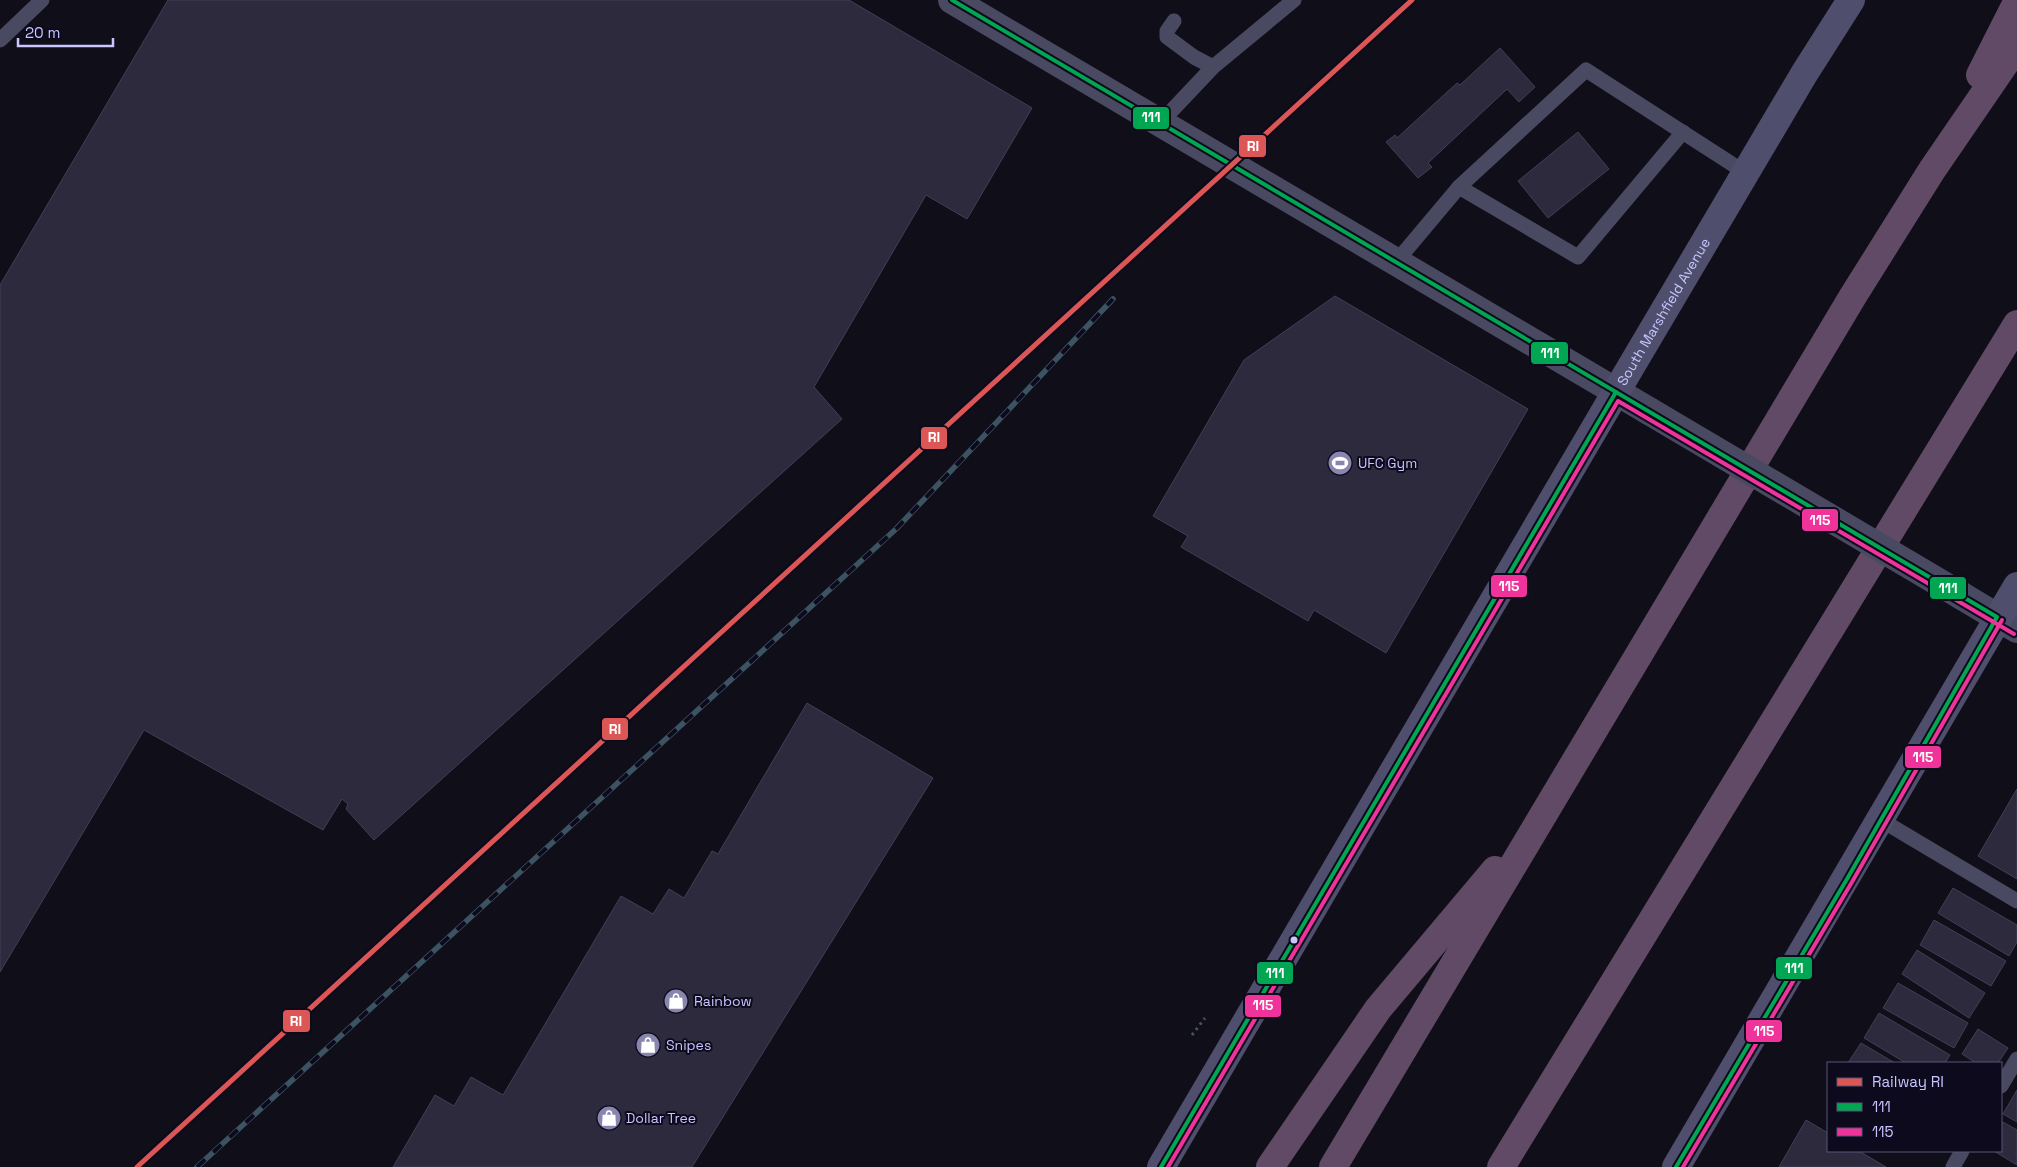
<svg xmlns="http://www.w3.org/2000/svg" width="2017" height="1167" viewBox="0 0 2017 1167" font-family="'Space Grotesk',sans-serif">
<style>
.building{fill:#2c2a3c;stroke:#423f58}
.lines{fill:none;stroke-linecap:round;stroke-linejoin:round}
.path{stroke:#435460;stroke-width:3;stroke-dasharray:2.5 4;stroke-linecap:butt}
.service{stroke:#494961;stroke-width:15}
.tertiary{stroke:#494961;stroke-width:28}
.secondary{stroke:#4f4f6d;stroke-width:28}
.motorway{stroke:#614a65;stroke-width:28}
.rail-casing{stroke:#3b5362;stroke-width:5.5}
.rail{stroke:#0c0a1c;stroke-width:4;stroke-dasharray:11;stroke-linecap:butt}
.tertiary-bridge{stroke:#494961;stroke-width:28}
.bus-1-casing{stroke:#0c0a1c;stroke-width:8}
.bus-2-casing{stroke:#0c0a1c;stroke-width:8}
.bus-1{stroke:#00a651;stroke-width:4}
.bus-2{stroke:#ef339a;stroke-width:4}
.rail-1-casing{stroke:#0c0a1c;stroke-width:9}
.rail-1{stroke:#dc5656;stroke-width:5}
.bus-dot{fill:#c8c5ff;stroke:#0c0a1c;stroke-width:2}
.labels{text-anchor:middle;stroke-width:4;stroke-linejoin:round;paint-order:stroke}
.street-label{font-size:14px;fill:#c8c5ff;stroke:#0c0a1c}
.poi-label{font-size:14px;fill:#c8c5ff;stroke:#0c0a1c;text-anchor:start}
.line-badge{stroke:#0c0a1c;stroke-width:2}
.badge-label{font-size:14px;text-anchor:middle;font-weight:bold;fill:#fff}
</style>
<rect width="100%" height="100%" fill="#100e18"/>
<g class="building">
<polygon points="168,0 849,0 1032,108 967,219 926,195 814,387 842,419 374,840 346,809 348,804 342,799 323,830 144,730 0,972 0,285"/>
<polygon points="1500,48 1535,87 1519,102 1507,89 1428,163 1432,167 1418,178 1386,142 1395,135 1397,138 1457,83 1460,85"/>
<polygon points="1578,132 1609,169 1548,218 1518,181"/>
<polygon points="1335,296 1528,409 1386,653 1314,610 1308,621 1181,547 1188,536 1153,516 1244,360"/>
<polygon points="807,703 933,778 692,1167 393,1167 435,1095 454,1106 471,1077 503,1095 621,896 653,914 669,889 684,898 712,851 718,854"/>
<polygon points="2017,789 2017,879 1978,856"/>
<polygon points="1953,888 2017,925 2017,942 2009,956 1938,913"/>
<polygon points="1934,920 2006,961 1991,986 1920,945"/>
<polygon points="1917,950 1985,993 1969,1018 1902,974"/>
<polygon points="1898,983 1968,1023 1954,1048 1883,1008"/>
<polygon points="1879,1013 1950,1055 1945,1063 1906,1063 1864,1038"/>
<polygon points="1978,1029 2008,1048 1998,1063 1976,1063 1962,1054"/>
<polygon points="1861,1043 1895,1063 1848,1063"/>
<polygon points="2017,1090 2017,1122 2003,1114"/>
<polygon points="1806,1120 1828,1133 1828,1151 1859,1151 1886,1167 1779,1167"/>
<polygon points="2003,1122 2017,1130 2017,1165 1994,1151 2001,1151 2001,1125"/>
</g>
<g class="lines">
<polyline class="path" points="1192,1035 1205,1018"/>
<g class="service">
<polyline points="1174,21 1167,31 1167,37 1194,57 1213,67"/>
<polyline points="0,40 42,0"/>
<polyline points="1160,123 1213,67 1294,0"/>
<polyline points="1459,187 1578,257 1683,132"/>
<polyline points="1396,262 1459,187 1586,70 1746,173"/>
<polyline points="1881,820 2017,901"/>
<polyline points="2001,1086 2017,1059"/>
<polyline points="1953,1167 1962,1151"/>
</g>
<g class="tertiary">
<polyline points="952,0 1649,411"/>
<polyline points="1962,596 2017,629"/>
</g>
<g class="secondary">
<path id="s1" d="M1161,1167l455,-775 188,-318 47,-74"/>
<polyline points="1676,1167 2017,586"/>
</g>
<g class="motorway">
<polyline points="1980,75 2017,2"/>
<polyline points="1270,1167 1378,1009 1495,870"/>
<polyline points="1333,1167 1853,296 1932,170 2017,46"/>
<polyline points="1501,1167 2017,324"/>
</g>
<defs>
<polyline id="rail" points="197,1167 896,529 1113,299"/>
</defs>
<use href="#rail" class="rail-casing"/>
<use href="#rail" class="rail"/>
<polyline class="tertiary-bridge" points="1649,411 1962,596"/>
<defs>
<g id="bus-1">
<polyline points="952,0 1997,617 1847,879 1676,1167"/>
<polyline points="1161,1167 1616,392"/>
</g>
<g id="bus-2">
<polyline points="1168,1167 1618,401 2014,634"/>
<polyline points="1683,1167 1852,882 2002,620"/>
</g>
</defs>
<use href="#bus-1" class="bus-1-casing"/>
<use href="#bus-2" class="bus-2-casing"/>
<use href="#bus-1" class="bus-1"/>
<use href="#bus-2" class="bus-2"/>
<defs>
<polyline id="rail-1" points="137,1167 1412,0"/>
</defs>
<use href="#rail-1" class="rail-1-casing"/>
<use href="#rail-1" class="rail-1"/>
</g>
<defs>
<symbol id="stadium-disc" viewBox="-11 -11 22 22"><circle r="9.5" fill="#8885ae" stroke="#0c0a1c"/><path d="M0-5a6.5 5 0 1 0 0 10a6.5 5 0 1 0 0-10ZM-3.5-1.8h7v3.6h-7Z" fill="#fff"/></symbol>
<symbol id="shop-disc" viewBox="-11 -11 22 22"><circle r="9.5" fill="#8885ae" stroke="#0c0a1c"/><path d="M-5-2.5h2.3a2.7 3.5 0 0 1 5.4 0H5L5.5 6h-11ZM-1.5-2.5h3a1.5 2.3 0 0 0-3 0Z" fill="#fff"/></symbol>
</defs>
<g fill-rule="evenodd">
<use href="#stadium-disc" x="1326" y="449" width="28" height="28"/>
<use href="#shop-disc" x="662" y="987" width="28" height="28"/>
<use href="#shop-disc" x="634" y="1031" width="28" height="28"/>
<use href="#shop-disc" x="595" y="1104" width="28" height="28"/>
</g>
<circle class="bus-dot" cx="1294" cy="940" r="4.5"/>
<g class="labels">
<g class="street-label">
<text dy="5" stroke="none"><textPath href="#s1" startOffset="992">South Marshfield Avenue</textPath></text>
</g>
<g class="poi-label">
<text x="1358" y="468">UFC Gym</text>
<text x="694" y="1006">Rainbow</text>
<text x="666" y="1050">Snipes</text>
<text x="626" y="1123">Dollar Tree</text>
</g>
</g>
<g class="line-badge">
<rect x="1132" y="106" width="38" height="24" rx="5" fill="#00a651"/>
<rect x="1238" y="134" width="29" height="24" rx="5" fill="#dc5656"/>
<rect x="1530" y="341" width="39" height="24" rx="5" fill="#00a651"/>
<rect x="920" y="426" width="28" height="24" rx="5" fill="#dc5656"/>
<rect x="1801" y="508" width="38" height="24" rx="5" fill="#ef339a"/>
<rect x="1490" y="574" width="38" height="24" rx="5" fill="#ef339a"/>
<rect x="1929" y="576" width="38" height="24" rx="5" fill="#00a651"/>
<rect x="601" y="717" width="28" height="24" rx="5" fill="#dc5656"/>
<rect x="1904" y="745" width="38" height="24" rx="5" fill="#ef339a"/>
<rect x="1775" y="956" width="38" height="24" rx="5" fill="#00a651"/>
<rect x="1256" y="961" width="38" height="24" rx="5" fill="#00a651"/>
<rect x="1244" y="994" width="38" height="24" rx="5" fill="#ef339a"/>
<rect x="282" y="1009" width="29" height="24" rx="5" fill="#dc5656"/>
<rect x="1745" y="1019" width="38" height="24" rx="5" fill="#ef339a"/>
</g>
<g class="badge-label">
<text x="1151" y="122">111</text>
<text x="1253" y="151">RI</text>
<text x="1550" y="358">111</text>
<text x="934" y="442">RI</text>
<text x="1820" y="525">115</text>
<text x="1509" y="591">115</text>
<text x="1948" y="593">111</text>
<text x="615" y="734">RI</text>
<text x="1923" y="762">115</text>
<text x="1794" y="973">111</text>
<text x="1275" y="978">111</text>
<text x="1263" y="1010">115</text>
<text x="296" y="1026">RI</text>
<text x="1764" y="1036">115</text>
</g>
<rect x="1827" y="1062" width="175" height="90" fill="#0c0a1c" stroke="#575577"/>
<rect x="1837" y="1078" width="25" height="8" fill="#dc5656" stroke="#575577"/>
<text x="1872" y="1087" font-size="15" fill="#c8c5ff">Railway RI</text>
<rect x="1837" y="1103" width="25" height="8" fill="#00a651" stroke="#575577"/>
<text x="1872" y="1112" font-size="15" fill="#c8c5ff">111</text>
<rect x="1837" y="1128" width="25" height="8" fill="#ef339a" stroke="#575577"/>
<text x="1872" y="1137" font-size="15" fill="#c8c5ff">115</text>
<path d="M18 38v8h95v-8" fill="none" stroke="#c8c5ff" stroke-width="2.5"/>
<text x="25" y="38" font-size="15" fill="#c8c5ff" stroke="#0c0a1c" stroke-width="4" paint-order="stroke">20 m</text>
</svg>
